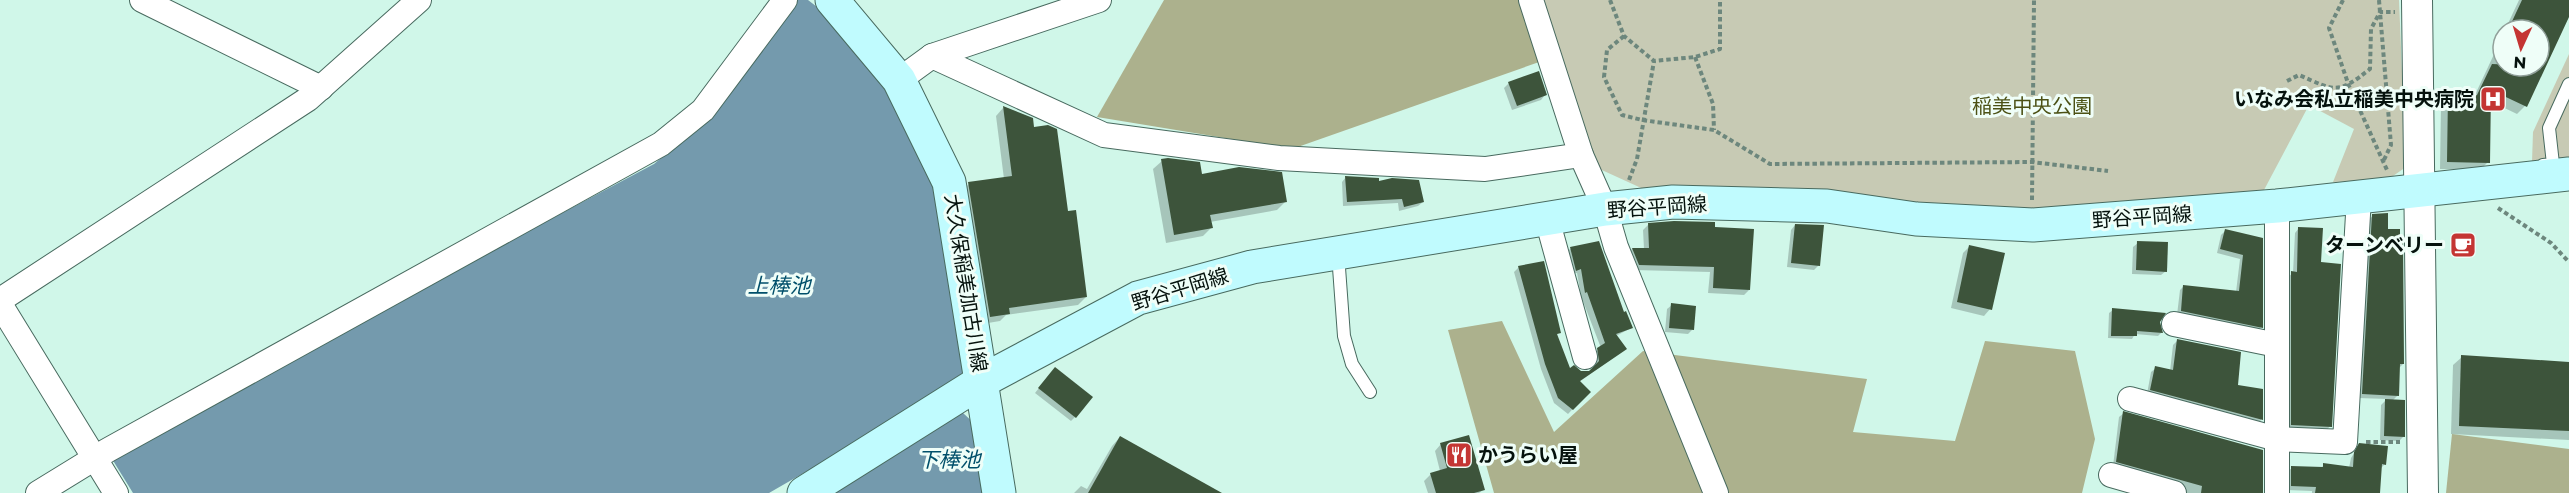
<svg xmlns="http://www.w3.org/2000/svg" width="2569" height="493" viewBox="0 0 2569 493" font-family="Montserrat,'Noto Sans JP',sans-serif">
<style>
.green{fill:#c7cab4}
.forest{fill:#acb18d}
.water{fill:#749aad}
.shadow{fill:#0003}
.building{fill:#3d543b}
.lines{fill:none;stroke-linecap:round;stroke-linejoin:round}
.service-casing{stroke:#486a5f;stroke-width:14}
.minor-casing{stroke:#486a5f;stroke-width:26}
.tertiary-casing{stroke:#486a5f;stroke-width:32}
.secondary-casing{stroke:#486a5f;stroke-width:35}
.path{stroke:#6d877d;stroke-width:4;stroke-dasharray:4.5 3;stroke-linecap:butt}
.service{stroke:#fff;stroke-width:12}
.minor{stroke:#fff;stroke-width:24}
.tertiary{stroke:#fff;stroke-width:30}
.secondary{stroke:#c0fbfe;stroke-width:33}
.labels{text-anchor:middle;stroke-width:6;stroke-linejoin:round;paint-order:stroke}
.poi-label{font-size:20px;font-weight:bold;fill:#05120d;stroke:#effef8;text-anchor:end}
.park-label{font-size:20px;fill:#4c5115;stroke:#effef8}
.street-label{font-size:20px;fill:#05120d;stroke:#effef8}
.water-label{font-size:21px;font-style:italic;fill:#004f6a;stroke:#effef8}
</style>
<rect width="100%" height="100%" fill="#d0f7e9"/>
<g class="green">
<polygon points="1538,0 2399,0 2406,167 2393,176 2391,180 2333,182 2354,129 2309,105 2264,190 2031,217 1795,188 1722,187 1650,192 1593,166"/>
<polygon points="2569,54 2569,158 2532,162 2533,132"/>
</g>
<g class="forest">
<polygon points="1164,0 1521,0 1542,61 1292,149 1097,117"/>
<polygon points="1502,321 1554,432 1643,351 1867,379 1853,432 1955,441 1985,341 2075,351 2095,439 2082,493 1494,493 1448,330"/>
<polygon points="2452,434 2569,449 2569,493 2446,493"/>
</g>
<g class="water">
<polygon points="798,0 808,0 821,10 905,111 946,201 966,371 847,448 769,493 133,493 109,454 654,164 709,118"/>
<polygon points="963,413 976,425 988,493 825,493"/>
</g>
<g class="shadow">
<polygon points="2519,0 2569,0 2569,14 2525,106 2517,114 2490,101 2488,162 2480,170 2440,169 2441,104 2449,96 2474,97 2503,35 2503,66 2539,66 2539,30 2505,30"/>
<polygon points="1509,83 1545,95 1541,100 1512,110 1504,88"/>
<polygon points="1003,108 1033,128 1067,213 1086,297 1078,305 1006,315 1000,321 982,324 961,192 969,184 1004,179 996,116"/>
<polygon points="1162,161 1201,175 1285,202 1277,210 1210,222 1211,228 1203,236 1166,243 1153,169"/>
<polygon points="1346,177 1378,183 1423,202 1418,206 1399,211 1398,203 1343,206 1342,182"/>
<polygon points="2373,216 2386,231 2403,364 2399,368 2398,395 2392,401 2404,436 2399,441 2380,440 2381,405 2387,399 2358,398 2368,220"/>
<polygon points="1648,225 1714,228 1749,290 1744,295 1708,293 1710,272 1634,270 1627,254 1632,249 1644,249 1643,230"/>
<polygon points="1795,225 1819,265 1814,270 1787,267 1791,230"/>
<polygon points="2299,228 2319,263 2330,426 2326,431 2288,429 2288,277 2293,273 2295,233"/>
<polygon points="2225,231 2261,239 2261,327 2257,331 2177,315 2180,290 2184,286 2236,292 2240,259 2217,253 2221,235"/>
<polygon points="1598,242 1623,313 1631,328 1616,336 1620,353 1579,382 1589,392 1568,414 1554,403 1541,369 1514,272 1519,267 1559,332 1556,336 1569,370 1590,372 1595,367 1594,354 1601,348 1581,296 1577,273 1572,274 1566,253 1570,249"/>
<polygon points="2138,243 2166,271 2161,275 2132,274 2133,247"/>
<polygon points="1970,246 1990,309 1984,316 1951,308 1963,253"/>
<polygon points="1672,305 1692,330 1688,334 1665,332 1667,309"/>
<polygon points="2113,310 2158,321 2162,332 2158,336 2135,334 2132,339 2108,338 2109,313"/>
<polygon points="2177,341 2236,386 2261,391 2261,420 2257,424 2147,394 2151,372 2156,368 2170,371 2173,345"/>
<polygon points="2462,357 2569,364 2569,440 2451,434 2453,365"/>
<polygon points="1050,374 1075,417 1071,421 1035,393"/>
<polygon points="2124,413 2261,493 2183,493 2113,466 2119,417"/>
<polygon points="1120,437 1219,493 1074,493 1081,486 1087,489 1112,446"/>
<polygon points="1441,444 1483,490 1479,493 1428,493 1424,481 1431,474 1440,471 1435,451"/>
<polygon points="2360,444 2385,464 2381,468 2379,493 2312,493 2312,491 2287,490 2287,472 2292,468 2320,469 2324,465 2349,468 2351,458"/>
</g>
<g class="building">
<polygon points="2522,0 2569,0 2569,17 2527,107 2491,90 2490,163 2447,162 2448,95 2477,95 2492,64 2539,66 2539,30 2508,30"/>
<polygon points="1539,71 1547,95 1517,106 1508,82"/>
<polygon points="1003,106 1033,118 1034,127 1048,125 1057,129 1068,211 1076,210 1087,297 1009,308 1010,314 990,317 968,182 1012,176"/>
<polygon points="1168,158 1200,162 1202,174 1239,167 1282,172 1287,202 1210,215 1213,228 1174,235 1161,159"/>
<polygon points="1345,176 1379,178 1379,181 1392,178 1419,180 1424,202 1404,207 1402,199 1347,202"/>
<polygon points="2388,213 2388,229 2400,229 2400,236 2403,236 2404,364 2400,364 2399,396 2362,394 2372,214"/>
<polygon points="1674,221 1715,222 1715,227 1754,229 1750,290 1713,288 1714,267 1639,265 1632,248 1649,248 1648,223"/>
<polygon points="1795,224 1824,225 1820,266 1791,263"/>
<polygon points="2298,227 2323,228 2321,262 2341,264 2332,427 2291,425 2291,271 2297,272"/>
<polygon points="2225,229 2263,238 2263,328 2181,311 2183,285 2239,291 2243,255 2220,249"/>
<polygon points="1599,241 1624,312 1626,311 1633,328 1616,334 1627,349 1580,381 1591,392 1573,410 1558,398 1545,364 1518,266 1544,261 1561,333 1557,334 1570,368 1574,365 1581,371 1589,371 1599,361 1597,348 1605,343 1587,292 1585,293 1581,269 1576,271 1570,247"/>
<polygon points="2137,241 2168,242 2167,272 2136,270"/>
<polygon points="1969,245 2005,253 1992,310 1957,302"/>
<polygon points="1671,303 1696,306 1694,330 1669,328"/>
<polygon points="2112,308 2166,313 2160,322 2163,333 2137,331 2137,336 2111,336"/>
<polygon points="2177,339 2241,352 2238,385 2263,389 2263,420 2150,390 2155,366 2173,370"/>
<polygon points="2461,355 2569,362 2569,431 2459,426"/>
<polygon points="1055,367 1093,397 1076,418 1038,388"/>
<polygon points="2385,399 2405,400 2405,437 2384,436"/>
<polygon points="2123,411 2263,450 2263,493 2201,493 2202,486 2116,462"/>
<polygon points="1469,435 1485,490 1474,493 1436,493 1430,473 1447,468 1440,443"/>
<polygon points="1120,436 1222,493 1088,493"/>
<polygon points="2359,443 2388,446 2386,465 2382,464 2380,493 2315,493 2316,487 2291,486 2291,466 2323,467 2323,463 2353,467 2354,452"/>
</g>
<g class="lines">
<defs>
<g id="service">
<polyline points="2543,165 2553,164 2549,128 2569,84"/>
<polyline points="1338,254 1344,336 1352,364 1370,392"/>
</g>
<g id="minor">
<polyline points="142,0 321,88"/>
<polyline points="1531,0 1581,155 1605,209 1616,247 1716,493"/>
<polyline points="932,56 1099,0"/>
<polyline points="899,80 932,56 1104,135 1279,158 1485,169 1581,155"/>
<polyline points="2277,206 2277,493"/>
<polyline points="1547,219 1585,357"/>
<polyline points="0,300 308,99 419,0"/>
<polyline points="0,304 116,493"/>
<polyline points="2174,324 2277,345"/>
<polyline points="2130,399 2277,439 2345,442 2359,197"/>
<polyline points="2111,475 2174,493"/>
<polyline points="38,493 108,450 661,144 703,110 785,0"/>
</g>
<polyline id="tertiary" points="2417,0 2423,493"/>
<g id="secondary">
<polyline points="832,0 899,80 949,182 999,493"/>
<polyline points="804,493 982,381 1138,298 1252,267 1605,209 1673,202 1827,206 1916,219 2033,225 2277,206 2569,174"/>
</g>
</defs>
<use href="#service" class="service-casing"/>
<use href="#minor" class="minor-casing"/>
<use href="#tertiary" class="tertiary-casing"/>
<use href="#secondary" class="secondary-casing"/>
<g class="path">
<polyline points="1610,0 1624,36 1654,61 1695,57 1720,49 1720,0"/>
<polyline points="2343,0 2329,28 2349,86 2387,170"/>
<polyline points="2379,0 2391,145 2383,162"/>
<polyline points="1624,36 1607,50 1604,77 1622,115 1642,120 1714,130 1770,164 2032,162 2108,171"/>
<polyline points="1695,57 1713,104 1714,130"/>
<path d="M2287,81l12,-6c37,16 38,20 71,-6l1,-40 9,-17h15"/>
<polyline points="1629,180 1637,159 1654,61"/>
<polyline points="2032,200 2034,0"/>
<polyline points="2498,208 2551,243 2569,262"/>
<polyline points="2366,442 2400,442"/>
</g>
<use href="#service" class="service"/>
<use href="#minor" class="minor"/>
<use href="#tertiary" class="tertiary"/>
<use href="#secondary" class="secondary"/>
</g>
<defs>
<symbol id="hospital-square" viewBox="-11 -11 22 22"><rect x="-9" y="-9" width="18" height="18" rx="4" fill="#c43533" stroke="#effef8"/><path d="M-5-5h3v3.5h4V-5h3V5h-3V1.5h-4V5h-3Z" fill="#fff"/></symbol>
<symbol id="cafe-square" viewBox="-11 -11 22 22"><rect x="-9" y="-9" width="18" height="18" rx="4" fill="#c43533" stroke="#effef8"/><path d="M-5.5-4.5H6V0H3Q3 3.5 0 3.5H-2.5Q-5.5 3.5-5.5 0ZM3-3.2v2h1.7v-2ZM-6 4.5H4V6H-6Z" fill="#fff"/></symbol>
<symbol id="restaurant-square" viewBox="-11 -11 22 22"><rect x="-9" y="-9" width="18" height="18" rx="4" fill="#c43533" stroke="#effef8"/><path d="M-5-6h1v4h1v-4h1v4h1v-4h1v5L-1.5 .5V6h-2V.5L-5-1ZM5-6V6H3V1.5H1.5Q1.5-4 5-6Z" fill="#fff"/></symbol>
</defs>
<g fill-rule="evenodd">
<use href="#hospital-square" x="2478" y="84" width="30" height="30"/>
<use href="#cafe-square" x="2448" y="230" width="30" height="30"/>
<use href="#restaurant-square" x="1444" y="440" width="30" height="30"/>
</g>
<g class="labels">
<g class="poi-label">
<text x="2474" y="106">いなみ会私立稲美中央病院</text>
<text x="2444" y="252">ターンベリー</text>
<text x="1478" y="462" text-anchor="start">かうらい屋</text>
</g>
<g class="park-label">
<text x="2032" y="113">稲美中央公園</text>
</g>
<g class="street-label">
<text transform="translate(1657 207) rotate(-4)" y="7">野谷平岡線</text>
<text transform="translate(2142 217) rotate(-4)" y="7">野谷平岡線</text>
<text transform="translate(966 283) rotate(81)" y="7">大久保稲美加古川線</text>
<text transform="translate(1180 289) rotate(-17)" y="7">野谷平岡線</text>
</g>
<g class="water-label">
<text x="779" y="293">上棒池</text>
<text x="949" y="467">下棒池</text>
</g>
</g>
<g transform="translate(2521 48) rotate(184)"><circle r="28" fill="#effef8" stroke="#91a09a" stroke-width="1.5"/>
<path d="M0-4.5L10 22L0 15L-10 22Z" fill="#c43533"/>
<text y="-9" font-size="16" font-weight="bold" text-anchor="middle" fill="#05120d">N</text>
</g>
</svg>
